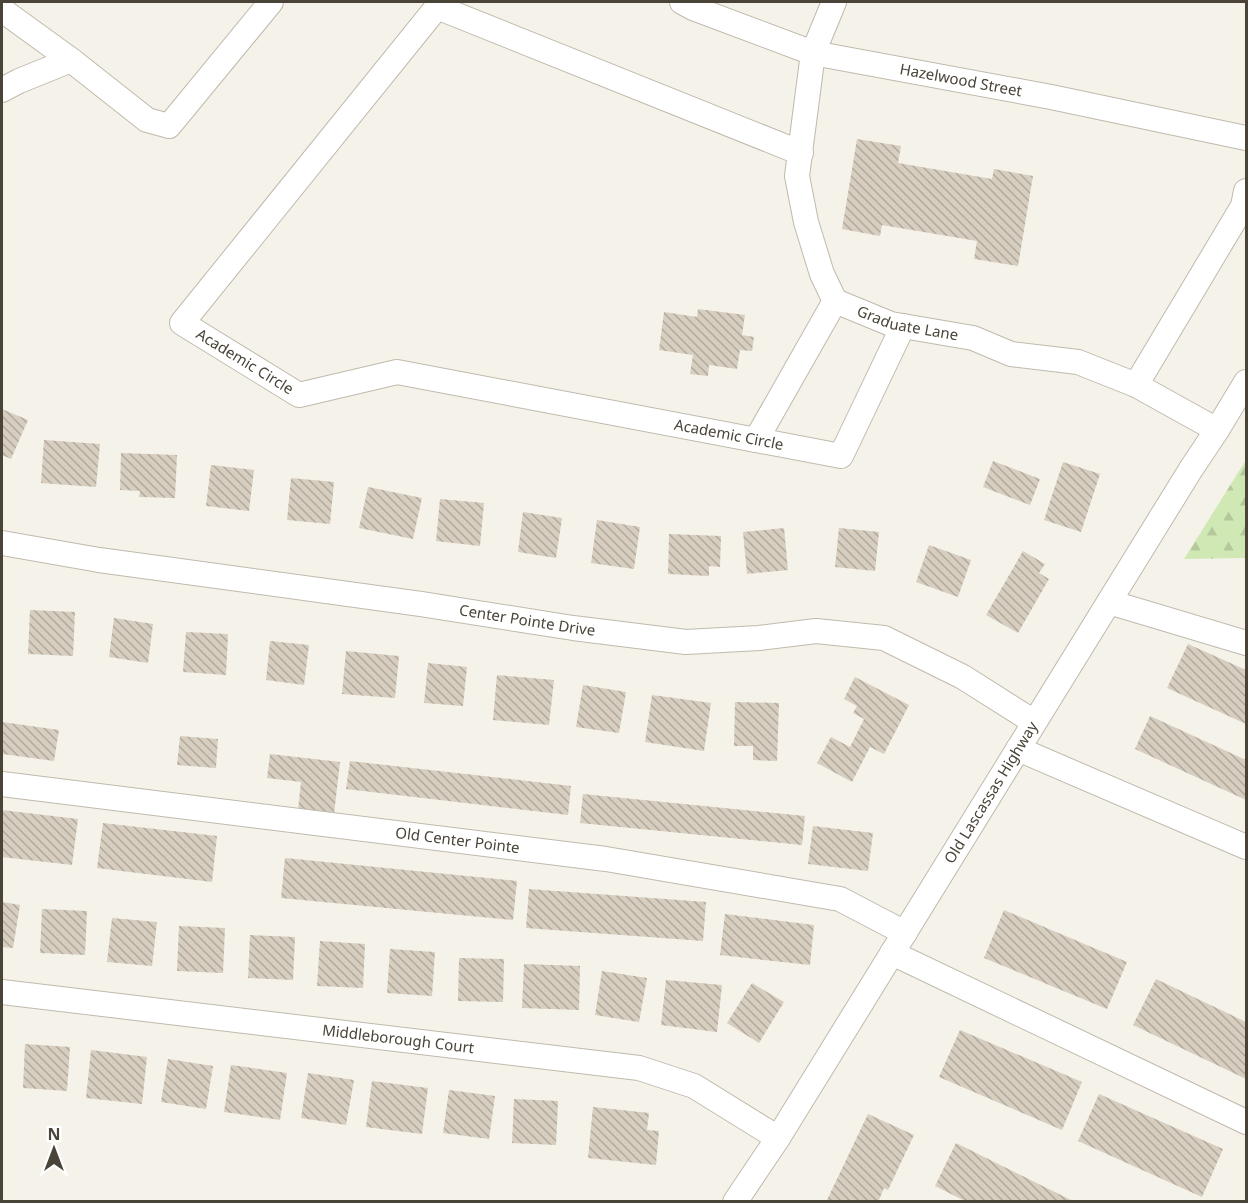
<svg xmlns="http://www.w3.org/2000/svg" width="1248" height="1203" viewBox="0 0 1248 1203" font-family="'Noto Sans',sans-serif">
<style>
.forest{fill:url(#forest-firs)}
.building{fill:url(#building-back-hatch)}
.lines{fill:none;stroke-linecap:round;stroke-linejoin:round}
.minor-casing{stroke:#c0baad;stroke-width:26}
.minor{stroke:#fff;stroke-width:24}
.labels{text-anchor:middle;stroke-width:5;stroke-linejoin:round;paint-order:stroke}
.street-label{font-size:15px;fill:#494338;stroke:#fff}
</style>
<defs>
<pattern id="forest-firs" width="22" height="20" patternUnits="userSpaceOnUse" patternTransform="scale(1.5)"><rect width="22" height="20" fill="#d0e8b4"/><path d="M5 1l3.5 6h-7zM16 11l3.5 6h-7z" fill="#b4c89c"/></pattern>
<pattern id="building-back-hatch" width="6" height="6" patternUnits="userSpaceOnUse" patternTransform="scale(1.5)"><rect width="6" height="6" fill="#d7cec0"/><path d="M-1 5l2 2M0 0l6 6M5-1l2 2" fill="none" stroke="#b0a99d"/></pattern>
</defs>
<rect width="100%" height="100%" fill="#f5f2ea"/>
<polygon class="forest" points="1246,460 1246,558 1184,559"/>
<g class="building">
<polygon points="857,139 901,146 898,163 992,179 994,169 1033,176 1018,266 974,259 977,241 882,225 880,236 842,229"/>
<polygon points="698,309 745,315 742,335 754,337 752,351 740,350 737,369 709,365 708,376 690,374 693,355 659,350 664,312 697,317"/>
<polygon points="2,409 28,420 11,459 2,455"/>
<polygon points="44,440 100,444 96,487 41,483"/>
<polygon points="121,453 177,455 175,498 139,497 140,491 120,490"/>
<polygon points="993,461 1040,479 1030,505 983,487"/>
<polygon points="1063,462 1100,474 1081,532 1044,520"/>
<polygon points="211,465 254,470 249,511 206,506"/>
<polygon points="291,478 334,482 330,524 287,520"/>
<polygon points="368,487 422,498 413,539 359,528"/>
<polygon points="440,499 484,503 480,546 436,541"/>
<polygon points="523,512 562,518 556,558 518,552"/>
<polygon points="597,520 640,527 634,569 591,563"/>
<polygon points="784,528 788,570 747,574 743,532"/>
<polygon points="839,528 879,532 875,571 835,567"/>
<polygon points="669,534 721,536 720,567 709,566 709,576 668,574"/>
<polygon points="929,545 971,560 958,597 916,582"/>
<polygon points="1023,551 1045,564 1039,573 1049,579 1018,633 986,615"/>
<polygon points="30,610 75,612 73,656 28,654"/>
<polygon points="114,618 153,624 148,663 109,657"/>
<polygon points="186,632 228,634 226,675 183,672"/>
<polygon points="270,641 309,645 304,685 266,680"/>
<polygon points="1188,644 1246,670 1246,724 1167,688"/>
<polygon points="346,651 399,656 395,698 342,694"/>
<polygon points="428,663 467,667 463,706 424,703"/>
<polygon points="497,675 554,680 549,725 493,720"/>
<polygon points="855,677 909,705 884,754 870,747 852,782 817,763 831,737 850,747 864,719 853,713 857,706 844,699"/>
<polygon points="583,685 626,692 619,733 576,727"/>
<polygon points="652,695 711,703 704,751 645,742"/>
<polygon points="735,702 779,703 777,761 753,760 753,746 734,746"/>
<polygon points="1150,716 1246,760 1246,800 1135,749"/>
<polygon points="2,722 59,730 54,761 2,754"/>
<polygon points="180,736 218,739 216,768 177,765"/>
<polygon points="270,754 340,762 333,823 297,819 301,782 267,778"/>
<polygon points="350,761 571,786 568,815 346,789"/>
<polygon points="583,794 805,816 802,845 580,823"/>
<polygon points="2,810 78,819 72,865 2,857"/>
<polygon points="103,823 217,836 212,882 97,868"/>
<polygon points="813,826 873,833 868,871 808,864"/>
<polygon points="285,858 517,881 513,920 281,898"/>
<polygon points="529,889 706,902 703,941 526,928"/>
<polygon points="2,902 20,905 13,948 2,947"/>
<polygon points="42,909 87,911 85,955 40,953"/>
<polygon points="1004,910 1127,962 1107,1009 984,958"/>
<polygon points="725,914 814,925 810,965 720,955"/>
<polygon points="112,918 157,922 152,966 107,962"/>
<polygon points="179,926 225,928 223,973 177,971"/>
<polygon points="250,935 295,937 293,980 248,978"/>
<polygon points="320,941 365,944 363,988 317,986"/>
<polygon points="390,949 435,952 432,996 387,993"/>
<polygon points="459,958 504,959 503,1002 458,1001"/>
<polygon points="524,964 580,966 579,1010 522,1008"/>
<polygon points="602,971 647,978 639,1022 595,1015"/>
<polygon points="1156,979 1246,1022 1246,1079 1133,1025"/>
<polygon points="666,980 722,985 717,1032 661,1025"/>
<polygon points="752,983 784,1002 759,1043 727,1023"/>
<polygon points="960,1030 1082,1082 1062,1130 939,1077"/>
<polygon points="25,1044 70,1047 67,1091 23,1088"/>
<polygon points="91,1050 147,1057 142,1104 86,1098"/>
<polygon points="168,1059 213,1066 206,1109 161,1102"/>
<polygon points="231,1065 287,1073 280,1120 224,1112"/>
<polygon points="308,1073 354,1080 346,1125 301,1118"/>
<polygon points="372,1081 428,1088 422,1134 366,1127"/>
<polygon points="449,1090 495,1096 489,1139 443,1133"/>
<polygon points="1099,1094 1223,1149 1202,1197 1078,1141"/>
<polygon points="514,1099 558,1101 556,1145 512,1143"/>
<polygon points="593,1107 649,1113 647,1130 659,1131 656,1165 588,1158"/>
<polygon points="868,1114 914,1135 888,1190 884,1188 878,1202 826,1202"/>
<polygon points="956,1143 1075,1202 967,1202 935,1186"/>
</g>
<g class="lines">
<defs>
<g id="minor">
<path id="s1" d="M682,2l11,6 120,45 238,44 195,41"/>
<path id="s2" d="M834,2l-21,51 -16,123 9,46 16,52 13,27 56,23 82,14 38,16 67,8 58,23 81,45"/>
<polyline points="2,10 71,60"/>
<polyline points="2,90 19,81 71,60 147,120 169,126 271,2"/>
<path id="s3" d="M801,153l-364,-146 -255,316 117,72 98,-23 444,84 62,-130"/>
<polyline points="1136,385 1243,206 1246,191"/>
<polyline points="756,440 835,301"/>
<path id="s4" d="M2,543l97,17 322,44 152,24 113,14 73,-4 57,-7 68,7 79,39 71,45"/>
<polyline points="1109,602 1246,643"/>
<polyline points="1018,749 1246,847"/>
<path id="s5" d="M2,784l604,75 234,40 65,34"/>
<polyline points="892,953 1246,1122"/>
<path id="s6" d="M2,992l637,76 55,18 84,52"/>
<path id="s7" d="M735,1202l43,-64 413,-669 26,-39 29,-48"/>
</g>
</defs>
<use href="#minor" class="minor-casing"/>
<use href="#minor" class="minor"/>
</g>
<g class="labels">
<g class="street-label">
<text dy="5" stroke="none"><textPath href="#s1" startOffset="291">Hazelwood Street</textPath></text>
<text dy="5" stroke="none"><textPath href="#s2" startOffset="387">Graduate Lane</textPath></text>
<text dy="5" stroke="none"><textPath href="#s3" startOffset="872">Academic Circle</textPath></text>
<text dy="5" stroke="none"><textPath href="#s3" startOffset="1374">Academic Circle</textPath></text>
<text dy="5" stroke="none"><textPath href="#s4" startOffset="531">Center Pointe Drive</textPath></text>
<text dy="5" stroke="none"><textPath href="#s7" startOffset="483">Old Lascassas Highway</textPath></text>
<text dy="5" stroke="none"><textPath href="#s5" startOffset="459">Old Center Pointe</textPath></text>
<text dy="5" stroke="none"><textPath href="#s6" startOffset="399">Middleborough Court</textPath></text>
</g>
</g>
<rect width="1248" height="1203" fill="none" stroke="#494338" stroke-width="6"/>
<g transform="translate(54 1149)" stroke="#ffffff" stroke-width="4.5" paint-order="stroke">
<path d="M0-4.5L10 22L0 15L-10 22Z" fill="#494338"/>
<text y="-9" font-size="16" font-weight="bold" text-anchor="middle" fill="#494338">N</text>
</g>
</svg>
